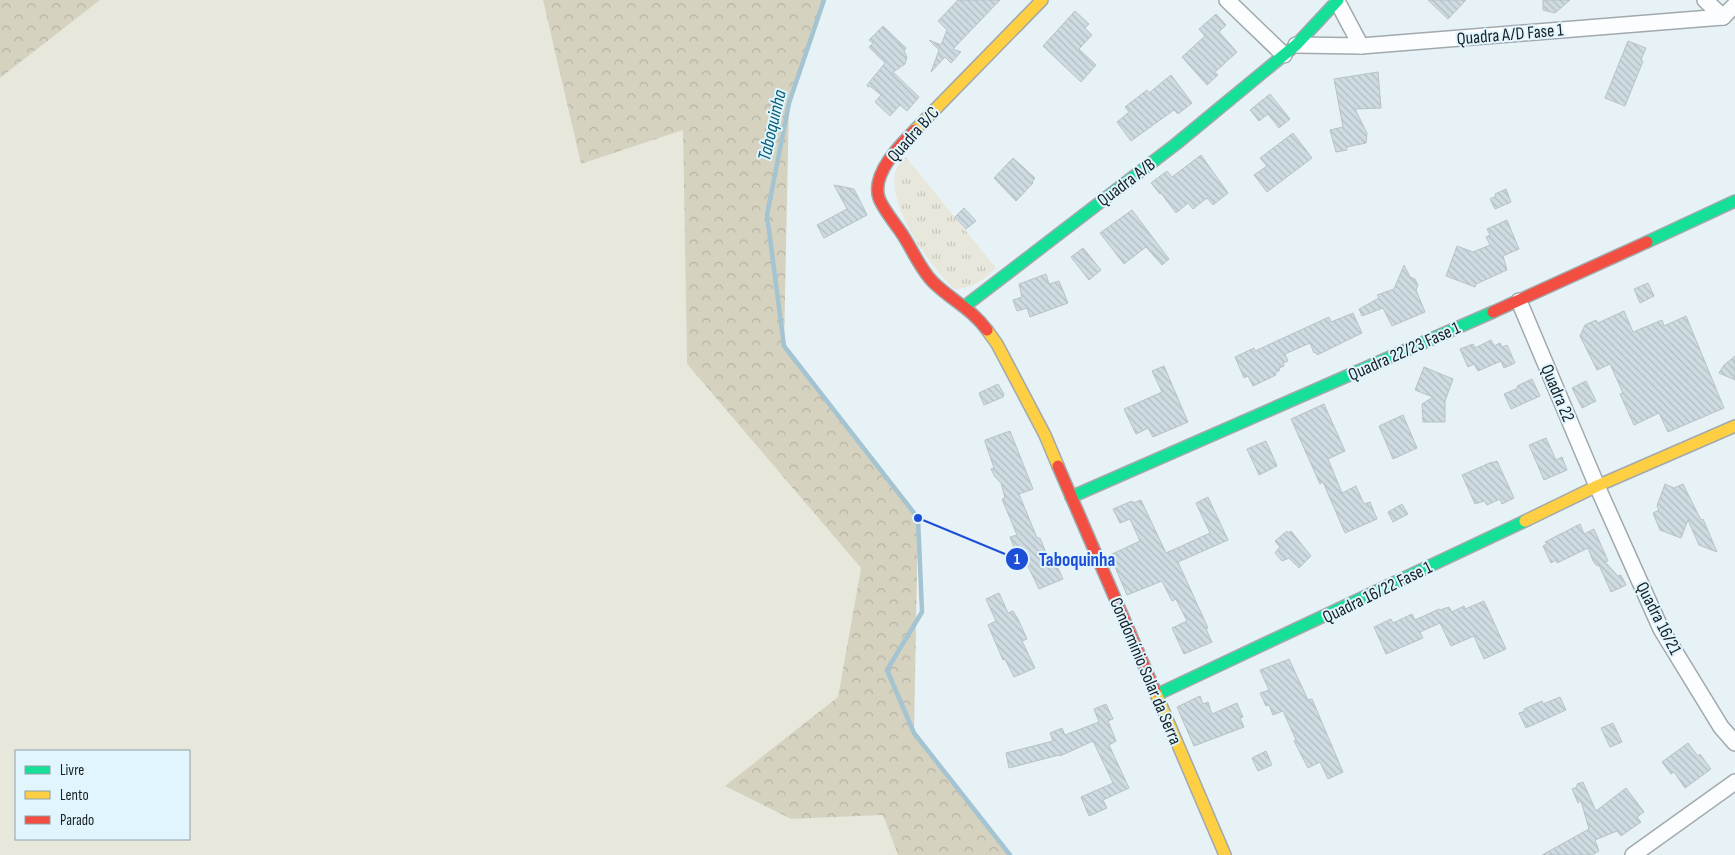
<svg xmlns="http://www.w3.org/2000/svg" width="1735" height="855" viewBox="0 0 1735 855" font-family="'Sofia Sans Condensed',sans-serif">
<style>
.green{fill:#e8e7dc;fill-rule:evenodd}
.forest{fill:url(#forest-crowns)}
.park{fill:url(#park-tufts)}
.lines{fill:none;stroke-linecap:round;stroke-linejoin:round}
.stream{stroke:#a4c4d2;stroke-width:4.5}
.building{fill:url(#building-back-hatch);stroke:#b9c2c6}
.street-casing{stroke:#a1a9ad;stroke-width:18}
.fast-casing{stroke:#a1a9ad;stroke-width:14}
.slow-casing{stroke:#a1a9ad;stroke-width:14}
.jam-casing{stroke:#a1a9ad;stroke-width:14}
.street{stroke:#fbfdfe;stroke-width:15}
.fast{stroke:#16e098;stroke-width:11}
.slow{stroke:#ffcf43;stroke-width:11}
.jam{stroke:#f24e42;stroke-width:11}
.labels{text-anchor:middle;stroke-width:4;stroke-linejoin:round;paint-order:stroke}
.street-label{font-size:18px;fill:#182023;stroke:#e0f5fe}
.water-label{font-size:19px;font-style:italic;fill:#055c74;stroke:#e0f5fe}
.leader{fill:none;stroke:#1d4ed8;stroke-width:2}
.callout-dot{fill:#1d4ed8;stroke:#e0f5fe;stroke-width:2}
.mark-label{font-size:15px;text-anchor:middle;font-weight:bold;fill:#fff}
.callout-label{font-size:19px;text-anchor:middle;font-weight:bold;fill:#1d4ed8;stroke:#e0f5fe;stroke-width:4;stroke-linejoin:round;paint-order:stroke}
</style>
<defs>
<pattern id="forest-crowns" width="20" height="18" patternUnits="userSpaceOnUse" patternTransform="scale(1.25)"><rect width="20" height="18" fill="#d5d2c0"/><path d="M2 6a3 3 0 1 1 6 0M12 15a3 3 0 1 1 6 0" fill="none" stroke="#b6b4a5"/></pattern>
<pattern id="park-tufts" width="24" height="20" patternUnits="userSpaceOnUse" patternTransform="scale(1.25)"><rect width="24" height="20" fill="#e8e7dc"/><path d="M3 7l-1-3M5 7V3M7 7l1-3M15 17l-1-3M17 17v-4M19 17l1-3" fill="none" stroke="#c6c6bc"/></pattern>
<pattern id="building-back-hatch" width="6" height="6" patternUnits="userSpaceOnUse" patternTransform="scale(1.25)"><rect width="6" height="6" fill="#cedbe1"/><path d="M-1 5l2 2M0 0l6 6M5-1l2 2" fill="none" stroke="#b0bcc1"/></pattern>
</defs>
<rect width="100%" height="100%" fill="#e7f2f7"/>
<path class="green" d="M100,0h443l38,164 102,-34 4,234 174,204 -23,129 -112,89 65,33 92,-4 15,40h-898v-777zM16,751h173v88h-173z"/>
<g class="forest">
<polygon points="0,0 100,0 0,78"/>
<polygon points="543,0 824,0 789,103 784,346 918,518 914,733 1010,855 898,855 883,815 791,819 725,786 838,697 861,568 687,364 683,130 581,164"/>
</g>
<path class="park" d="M906,157l90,111c-15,13 -21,20 -42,21 -25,-24 -65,-80 -59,-116 1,-6 7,-11 11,-16z"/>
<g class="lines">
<polyline class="stream" points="824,0 789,103 767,215 784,346 918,518 922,612 887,670 914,733 1010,855"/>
</g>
<g class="building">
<polygon points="958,0 1000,0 953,49 961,52 951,63 945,57 931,72 939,50 929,40 941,45 947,30 938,21"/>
<polygon points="1428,0 1466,0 1448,19"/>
<polygon points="1543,0 1570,0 1555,13 1543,10"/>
<polygon points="1075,11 1089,24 1085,28 1092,35 1079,49 1096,65 1081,82 1043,46"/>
<polygon points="1216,14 1226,25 1219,32 1237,52 1215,72 1218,75 1207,85 1182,57 1205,36 1199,29"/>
<polygon points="883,26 906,48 904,51 907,57 905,64 893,72 919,97 907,111 900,105 890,116 875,102 881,95 870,86 868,87 867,85 885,63 869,47 873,43 869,40"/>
<polygon points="1628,41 1646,48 1641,60 1643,61 1625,106 1605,98"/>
<polygon points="1378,72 1381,108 1355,109 1367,133 1366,143 1347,147 1347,150 1336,152 1330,130 1343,127 1334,79"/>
<polygon points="1171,75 1192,103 1178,114 1174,110 1131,141 1117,122 1129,112 1125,107 1147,90 1149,93"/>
<polygon points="1270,94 1290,119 1279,128 1268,114 1259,121 1250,110"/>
<polygon points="1293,133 1312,158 1267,192 1254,175 1267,166 1260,158"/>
<polygon points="1201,155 1228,193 1213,205 1207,198 1193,209 1188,203 1176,213 1161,193 1160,194 1151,183 1167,171 1172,177"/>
<polygon points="1013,158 1035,178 1032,182 1033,183 1016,201 994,178"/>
<polygon points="834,185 854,189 867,215 824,238 817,225 847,209"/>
<polygon points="1506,189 1511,202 1495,209 1490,199 1496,196 1495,194"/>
<polygon points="964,208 976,221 966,229 955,217"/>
<polygon points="1132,210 1169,259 1162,265 1146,247 1124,264 1100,233"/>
<polygon points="1507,220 1519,249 1503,256 1507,270 1476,284 1475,287 1446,276 1457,246 1473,252 1490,245 1486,237 1490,235 1487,229"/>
<polygon points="1083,248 1101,270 1089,280 1071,257"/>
<polygon points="1404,265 1410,277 1415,279 1418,285 1416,290 1425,312 1392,326 1383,308 1362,316 1359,309 1379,298 1377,295 1394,289"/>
<polygon points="1046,274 1049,284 1059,281 1068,303 1030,317 1027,308 1017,311 1013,300 1022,297 1019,284"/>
<polygon points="1648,283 1654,296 1640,303 1634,289"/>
<polygon points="1624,311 1633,332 1662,320 1664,326 1686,316 1724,408 1668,432 1659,413 1634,425 1620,394 1623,393 1610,364 1597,370 1580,336 1585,325 1596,320 1598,323"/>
<polygon points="1353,313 1362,333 1317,355 1316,352 1314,353 1310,343 1285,354 1288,361 1283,363 1284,366 1279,368 1280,370 1275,373 1276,375 1253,386 1248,376 1244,378 1235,357 1254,348 1255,351 1329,317 1331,322"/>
<polygon points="1491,340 1494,346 1500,343 1502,347 1507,345 1515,363 1504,368 1501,361 1478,371 1474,364 1468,367 1460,349 1473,344 1475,348"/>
<polygon points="1735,356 1735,380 1719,373 1724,365"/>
<polygon points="1164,366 1188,422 1153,437 1148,428 1136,434 1124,409 1162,392 1152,371"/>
<polygon points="1424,367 1453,379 1445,401 1445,422 1423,422 1422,404 1433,397 1415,390"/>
<polygon points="1532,379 1540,396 1511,409 1504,394 1518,388 1517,386"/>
<polygon points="1586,381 1596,401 1582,408 1572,388"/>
<polygon points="998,384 1004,394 1003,397 984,405 979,393"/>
<polygon points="1324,404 1345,451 1328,459 1342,493 1356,486 1364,504 1370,502 1377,519 1345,533 1323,482 1320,484 1291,419"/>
<polygon points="1403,415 1417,448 1393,459 1379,426"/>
<polygon points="1010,431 1033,489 1019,494 1037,538 1040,538 1052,568 1057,566 1063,579 1039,589 1025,560 1020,562 1010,537 1017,535 1002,499 1005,498 1001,483 995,477 991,469 994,468 985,442 985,440"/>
<polygon points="1546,438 1556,460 1562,457 1567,470 1544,480 1529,445"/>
<polygon points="1266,441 1277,466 1259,475 1247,449"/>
<polygon points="1497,461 1514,498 1502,504 1500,499 1487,505 1484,501 1475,504 1462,475 1492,462 1492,463"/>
<polygon points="1665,484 1674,488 1683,484 1701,520 1703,519 1717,552 1699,545 1688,520 1681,538 1660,530 1653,513 1659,510 1657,506"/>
<polygon points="1208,497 1228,540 1178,562 1208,628 1206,629 1212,642 1184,654 1172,628 1187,621 1176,599 1172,601 1162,581 1127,595 1110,555 1140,541 1130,519 1120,523 1113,509 1132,501 1133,503 1141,500 1166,553 1210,533 1196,503"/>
<polygon points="1402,504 1408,514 1393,522 1388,512"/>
<polygon points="1580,524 1584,534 1594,529 1608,561 1605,562 1618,576 1621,575 1626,585 1611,592 1599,565 1597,566 1593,561 1588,548 1557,563 1556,560 1551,563 1543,546 1547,544 1545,542"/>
<polygon points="1287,531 1288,533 1291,531 1311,556 1299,568 1289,558 1282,561 1275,553 1280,547 1275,541"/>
<polygon points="999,593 1008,613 1013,611 1018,619 1027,639 1022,641 1035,668 1014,677 1005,659 1003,660 988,625 996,621 986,599"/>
<polygon points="1484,601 1506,649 1484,659 1474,636 1451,646 1440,623 1420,632 1423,638 1386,654 1374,627 1391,619 1393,623 1412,614 1415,620 1439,609 1440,610 1449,607 1452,612 1464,606 1465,609"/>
<polygon points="1287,660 1289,659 1308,700 1312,699 1343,772 1328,779 1320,762 1308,768 1294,741 1296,740 1283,711 1273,715 1269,705 1266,706 1260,693 1269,690 1260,670"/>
<polygon points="1200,696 1203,704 1208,702 1212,714 1237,703 1243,717 1240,718 1244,727 1194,746 1177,707"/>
<polygon points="1560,697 1566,710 1526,728 1519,713 1525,711 1524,709 1542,701 1543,704"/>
<polygon points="1106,704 1113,719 1108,721 1116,741 1109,745 1129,788 1103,800 1107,808 1089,816 1081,797 1113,783 1093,741 1060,756 1059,755 1009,768 1006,753 1053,741 1050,733 1062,728 1065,735 1099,722 1094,709"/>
<polygon points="1613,723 1622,742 1610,747 1601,728"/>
<polygon points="1688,743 1698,756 1700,754 1711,769 1685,788 1674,772 1671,774 1662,762"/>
<polygon points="1266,751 1272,765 1258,771 1252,758"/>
<polygon points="1583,782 1596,811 1626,788 1644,812 1637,817 1641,822 1621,836 1617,831 1595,840 1599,851 1592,855 1542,855 1589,829 1581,801 1578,803 1572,789 1577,787 1577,784"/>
</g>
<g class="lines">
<defs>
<g id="street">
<polyline points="1227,0 1284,55"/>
<polyline points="1705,0 1723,17"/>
<polyline points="1337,1 1361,46"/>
<polyline points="1723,17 1735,5"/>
<polyline points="1296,45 1361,46 1723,17"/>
<polyline points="1519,301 1597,486 1661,629 1721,727 1735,743"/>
<polyline points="1633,855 1735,782"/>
</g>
<g id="fast">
<polyline points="1647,242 1735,201"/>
<polyline points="965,306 1176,144 1296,45 1338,0"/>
<polyline points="1071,497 1493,312"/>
<polyline points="1156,695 1525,521"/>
</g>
<g id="slow">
<polyline points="915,130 1042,0"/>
<polyline points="987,330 997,344 1045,435 1058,466"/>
<polyline points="1525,521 1597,486 1735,426"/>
<polyline points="1155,691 1225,855"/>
</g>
<g id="jam">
<path d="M915,130c-15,15 -44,44 -36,68 3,10 19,29 25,39 9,14 17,33 29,45 18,18 39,27 54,48"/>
<polyline points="1493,312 1647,242"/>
<polyline points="1058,466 1155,691"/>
</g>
</defs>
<use href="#street" class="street-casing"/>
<use href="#fast" class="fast-casing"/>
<use href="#slow" class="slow-casing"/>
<use href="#jam" class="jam-casing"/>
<use href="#street" class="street"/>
<use href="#fast" class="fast"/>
<use href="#slow" class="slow"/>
<use href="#jam" class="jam"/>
</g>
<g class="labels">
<g class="street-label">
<text transform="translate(1510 34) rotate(-5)" y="6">Quadra A/D Fase 1</text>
<text transform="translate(913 134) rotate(-48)" y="6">Quadra B/C</text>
<text transform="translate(1126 182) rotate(-37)" y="6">Quadra A/B</text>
<text transform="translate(1404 351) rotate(-24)" y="6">Quadra 22/23 Fase 1</text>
<text transform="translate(1558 393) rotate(67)" y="6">Quadra 22</text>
<text transform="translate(1377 592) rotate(-26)" y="6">Quadra 16/22 Fase 1</text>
<text transform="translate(1659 618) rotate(63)" y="6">Quadra 16/21</text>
<text transform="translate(1146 671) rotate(67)" y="6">Condomínio Solar da Serra</text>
</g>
<g class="water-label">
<text transform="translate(771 125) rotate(-77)" y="7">Taboquinha</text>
</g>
</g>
<path class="leader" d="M918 518L1017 559"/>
<g class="callout-dot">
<circle cx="918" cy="518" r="5"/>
<circle cx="1017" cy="559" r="12"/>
</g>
<g class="mark-label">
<text x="1017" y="564">1</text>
</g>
<g class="callout-label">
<text x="1077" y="566">Taboquinha</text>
</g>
<rect x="15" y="750" width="175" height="90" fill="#e0f5fe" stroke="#90a0a6"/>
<rect x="25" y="766" width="25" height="8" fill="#16e098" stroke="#90a0a6"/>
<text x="60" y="775" font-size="15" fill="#182023">Livre</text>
<rect x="25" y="791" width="25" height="8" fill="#ffcf43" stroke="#90a0a6"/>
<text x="60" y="800" font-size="15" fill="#182023">Lento</text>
<rect x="25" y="816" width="25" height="8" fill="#f24e42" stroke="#90a0a6"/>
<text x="60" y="825" font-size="15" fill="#182023">Parado</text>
</svg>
